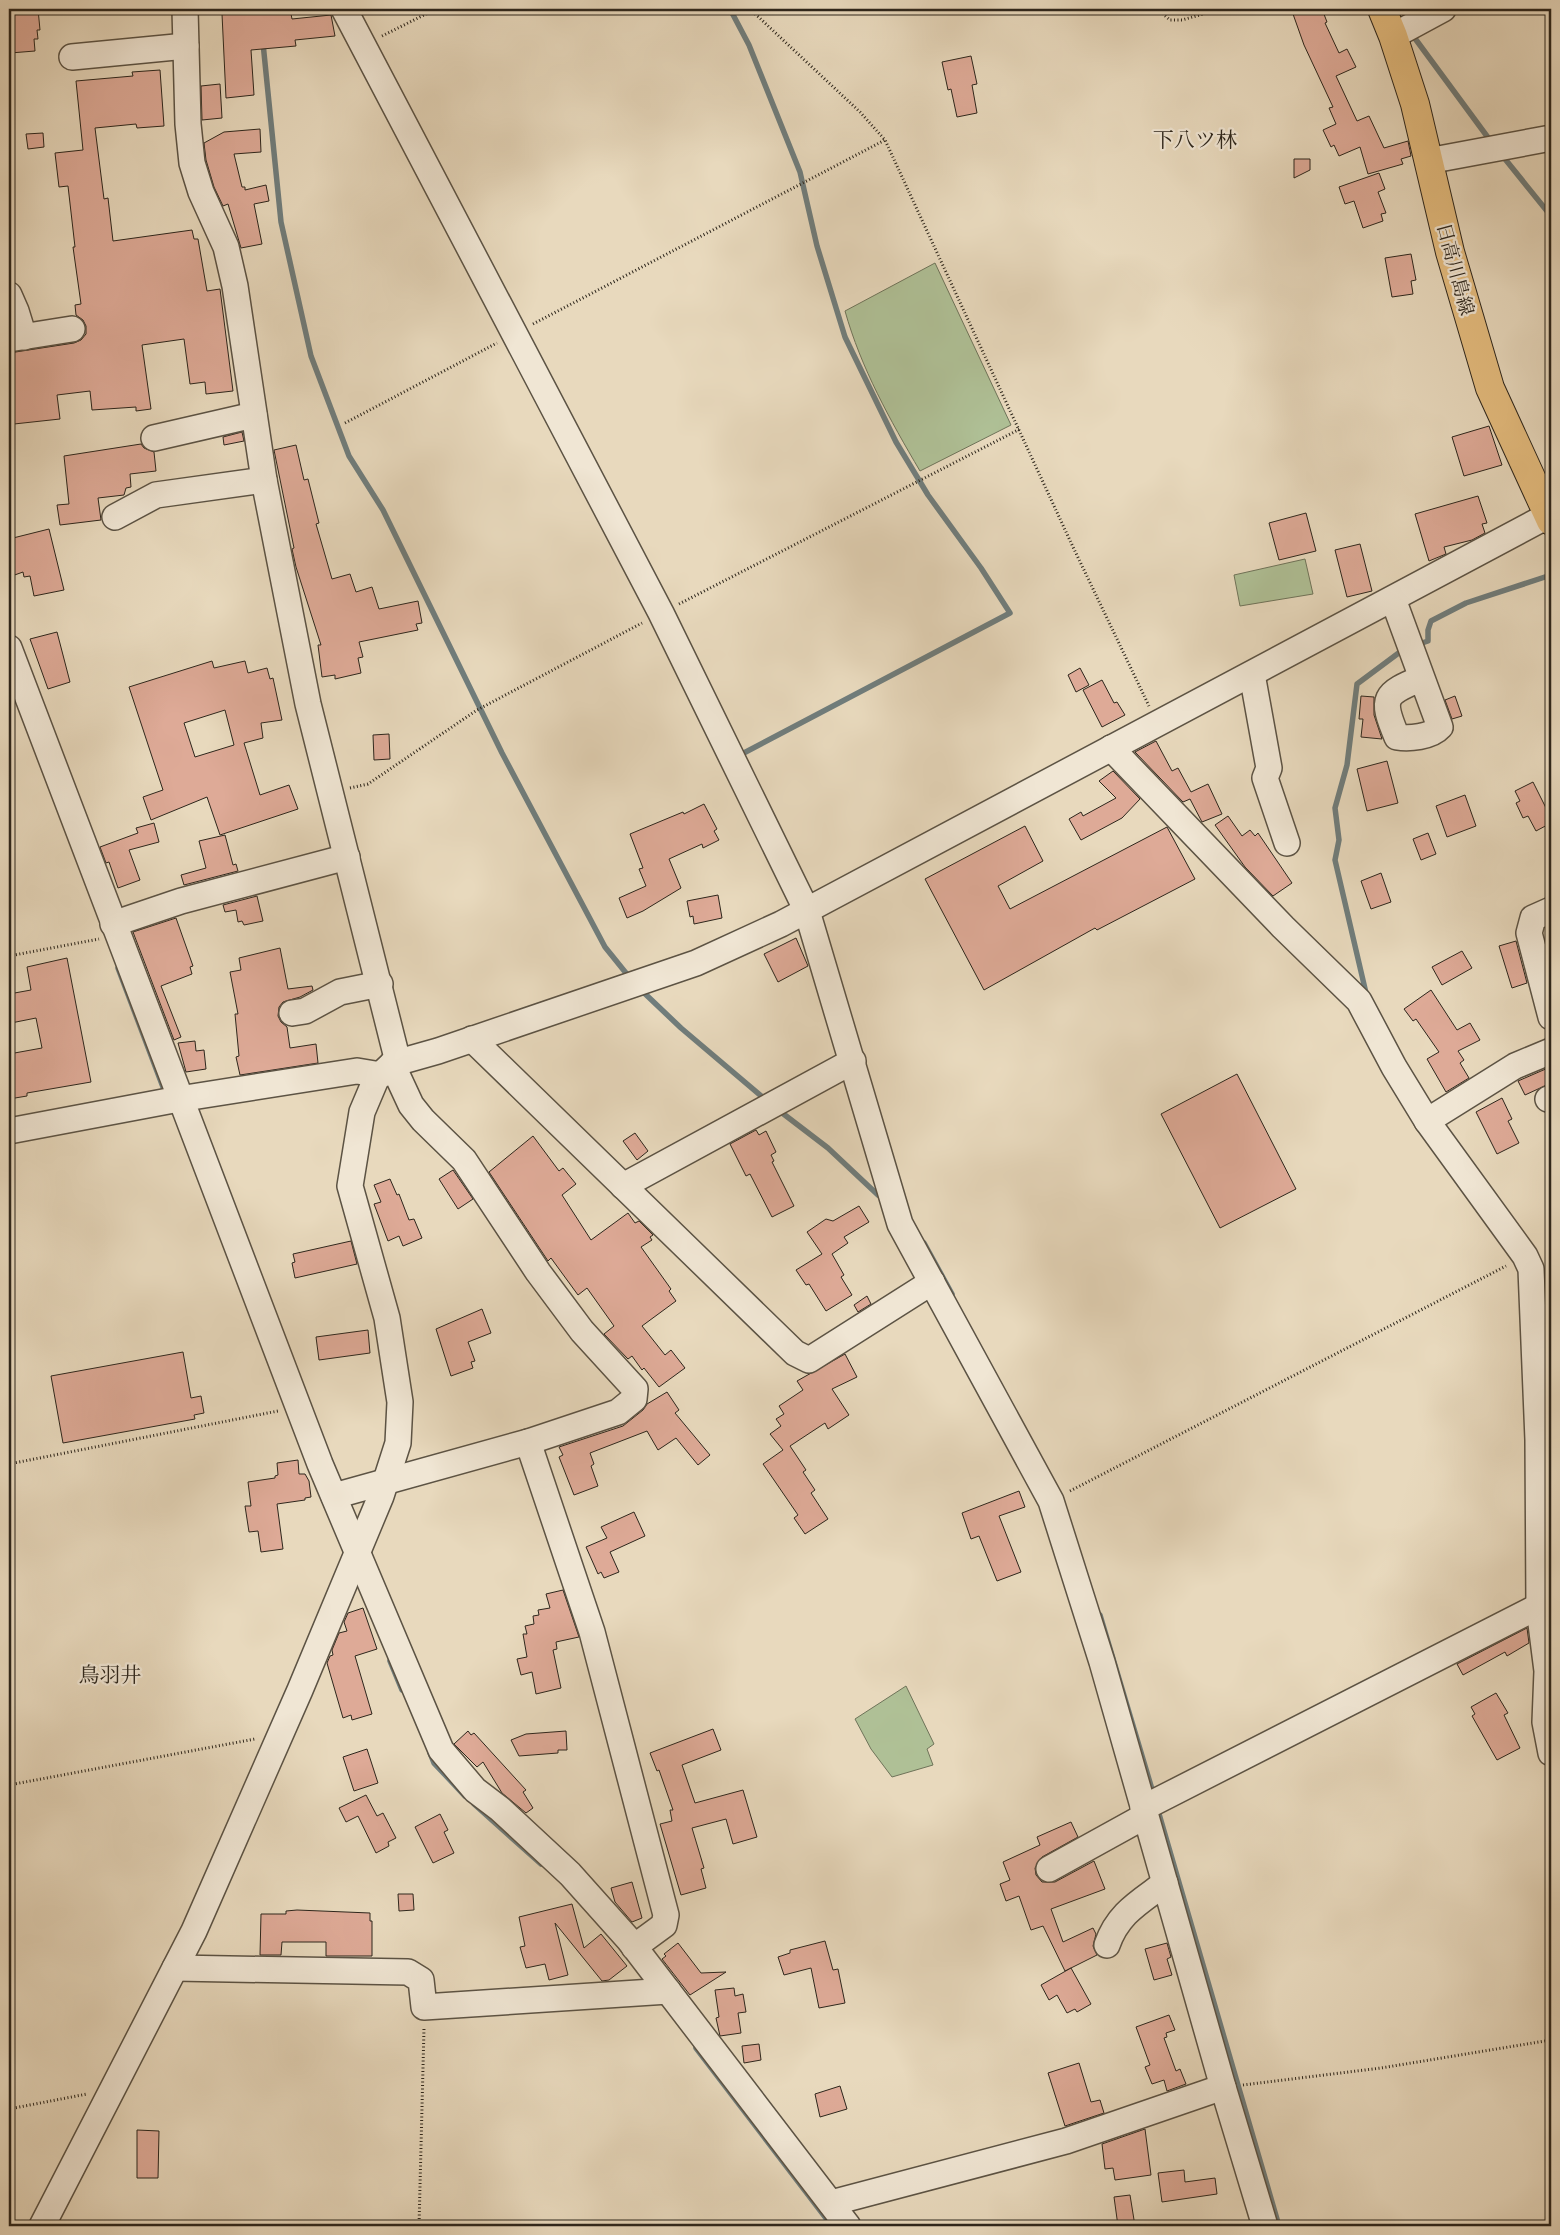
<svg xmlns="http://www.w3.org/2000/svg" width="1560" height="2235" viewBox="0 0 1560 2235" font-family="'IM FELL Great Primer','Noto Serif JP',serif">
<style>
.green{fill:#afc096;stroke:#6e7359}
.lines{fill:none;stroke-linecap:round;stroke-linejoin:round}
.stream{stroke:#707d7c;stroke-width:5.5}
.building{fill:#deaa97;stroke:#2d261c;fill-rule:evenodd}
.minor-casing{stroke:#5c5344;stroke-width:28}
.major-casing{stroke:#2d261c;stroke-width:30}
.path{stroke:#2d261c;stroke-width:3;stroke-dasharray:1 2.5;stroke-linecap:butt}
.minor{stroke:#f0e6d4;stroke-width:25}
.major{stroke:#e4bc7e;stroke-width:28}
.labels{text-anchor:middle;stroke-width:4.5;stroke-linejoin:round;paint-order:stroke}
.street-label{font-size:19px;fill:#2d261c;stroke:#f0e6d4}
.quarter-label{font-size:21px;fill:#2d261c;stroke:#f0e6d4}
</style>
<rect width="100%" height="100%" fill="#e8d9bd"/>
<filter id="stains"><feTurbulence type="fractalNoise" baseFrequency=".004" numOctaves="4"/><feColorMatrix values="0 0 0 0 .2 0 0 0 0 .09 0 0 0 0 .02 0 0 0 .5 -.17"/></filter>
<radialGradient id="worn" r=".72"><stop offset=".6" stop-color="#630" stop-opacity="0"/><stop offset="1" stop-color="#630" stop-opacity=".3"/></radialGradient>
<g class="green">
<path d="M935,263l76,162 -91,46c-30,-51 -59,-103 -75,-160z"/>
<polygon points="1305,559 1313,594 1240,606 1234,575"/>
<polygon points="906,1686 934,1744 927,1749 933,1765 892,1777 871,1749 855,1719"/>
</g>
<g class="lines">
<g class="stream">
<polyline points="730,9 749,45 800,172 817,246 845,337 896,442 928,495 981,568 1010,613 740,755"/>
<polyline points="1411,33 1492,143"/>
<polyline points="263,43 281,222 311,356 349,456 383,510 502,753 605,947 630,978"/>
<polyline points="1501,154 1551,216"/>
<polyline points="1416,645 1428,641 1428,630 1431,621 1466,603 1551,575"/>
<polyline points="118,968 166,1095"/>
<polyline points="640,989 681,1028 766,1100"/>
<polyline points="1366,993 1335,860 1339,840 1335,808 1347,765 1357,684 1404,649"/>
<polyline points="777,1109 828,1148 878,1195 886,1197"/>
<polyline points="924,1243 952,1294"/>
<polyline points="1100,1615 1154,1796"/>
<polyline points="390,1661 402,1690"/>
<polyline points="430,1753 434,1763 465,1796"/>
<polyline points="474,1804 541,1864"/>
<polyline points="1157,1807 1279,2226"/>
<polyline points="696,2048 832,2226"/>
</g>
</g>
<g class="building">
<polygon points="38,9 40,30 37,30 38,39 34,39 35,51 10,53 9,12"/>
<polygon points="270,9 290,9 292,19 331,15 335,36 295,40 296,46 251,50 254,95 226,98 222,14 270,12"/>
<polygon points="1305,9 1322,9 1327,22 1325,23 1339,53 1347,49 1356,67 1336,76 1357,121 1369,116 1384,148 1408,141 1411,156 1401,159 1403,164 1368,174 1360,147 1339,156 1334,145 1331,147 1323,130 1336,124 1329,108 1333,107 1304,45 1293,14"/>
<polygon points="971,56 977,84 972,85 977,113 957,117 951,89 948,90 942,62"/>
<polygon points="160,70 164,126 137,128 136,124 95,128 104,199 108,198 113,241 192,230 194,239 198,239 207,291 220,289 233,391 206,394 205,382 190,384 184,339 142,345 151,409 136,411 136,407 92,410 90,391 57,395 60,419 14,424 9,384 9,353 74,343 81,340 86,334 86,326 83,320 76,315 75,305 81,304 73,247 75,247 68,186 59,187 55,153 83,150 76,81 133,76 132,72"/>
<polygon points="220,84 222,118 202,120 201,86"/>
<polygon points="260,129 261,152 234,154 242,187 245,187 245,190 266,185 269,201 254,204 262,244 241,248 228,204 223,206 214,187 206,160 204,143 224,132"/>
<polygon points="43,133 44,147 28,149 26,134"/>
<polygon points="1294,159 1310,159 1310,170 1294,178"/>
<polygon points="1379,173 1385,189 1378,192 1386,213 1381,214 1383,221 1363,228 1354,201 1345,204 1339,187"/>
<polygon points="1411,254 1416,280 1411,281 1413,294 1392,297 1385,258"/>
<polygon points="1489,426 1502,465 1464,476 1452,437"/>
<polygon points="242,432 244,441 224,445 223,437"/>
<polygon points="141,444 144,448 154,452 156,471 130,474 131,487 126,488 124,495 98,498 101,520 60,525 57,505 69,504 64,456"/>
<polygon points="296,445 304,480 308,479 319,523 316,524 332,579 350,574 356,592 372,587 379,609 418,601 422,623 416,624 418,630 359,642 363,657 358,658 361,673 335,679 335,675 322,677 318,645 321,645 296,567 292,549 294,548 274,450"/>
<polygon points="1478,496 1487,523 1482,524 1485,533 1472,540 1444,547 1446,554 1429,561 1415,514"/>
<polygon points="1306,513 1316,551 1279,560 1269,523"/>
<polygon points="49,529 64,590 34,596 30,576 24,577 23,572 9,577 9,539"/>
<polygon points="1360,544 1372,591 1347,597 1335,550"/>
<polygon points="57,632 70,682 48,689 30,639"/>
<path d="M212,661l2,7 31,-7 3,12 19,-5 3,11 3,-1 9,42 -21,3 2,15 -19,5 16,52 29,-10 9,24 -78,26 -13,-38 -56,23 -8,-23 20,-7 -34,-103zM225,710l9,35 -39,12 -11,-34z"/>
<polygon points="1080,668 1089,685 1076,692 1068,675"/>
<polygon points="1102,680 1114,703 1117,702 1125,715 1102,727 1083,690"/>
<polygon points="1361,696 1374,697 1374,715 1382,739 1361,737 1363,719 1359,719"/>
<polygon points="1455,696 1462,716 1452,719 1445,700"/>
<polygon points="389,734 390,759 374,760 373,735"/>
<polygon points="1156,741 1172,771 1178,768 1191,792 1208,784 1222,814 1202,822 1190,799 1183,802 1135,752"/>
<polygon points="1387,761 1398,803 1367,811 1357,769"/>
<polygon points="1113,771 1140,799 1122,818 1081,840 1069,819 1081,812 1083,816 1116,798 1099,781"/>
<polygon points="1533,782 1551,818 1551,823 1536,831 1528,816 1523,818 1516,803 1520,801 1515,791"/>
<polygon points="1465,795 1476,826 1447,837 1436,806"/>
<polygon points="704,804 717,829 714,831 719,840 703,848 702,844 669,859 681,888 643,911 627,918 619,898 646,886 639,869 643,868 630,834 683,812 684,814"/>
<polygon points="1228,816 1242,836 1250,830 1255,836 1258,833 1292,883 1273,896 1245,867 1215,825"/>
<polygon points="154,823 159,842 129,850 140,880 118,888 109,862 106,863 100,847 138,833 136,828"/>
<polygon points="1025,826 1043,861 998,886 1010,909 1167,827 1195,879 1097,930 1095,928 984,990 925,879"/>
<polygon points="1428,833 1436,854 1421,860 1413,839"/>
<polygon points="225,835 233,865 236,864 238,871 184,885 181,875 206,868 199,841"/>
<polygon points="1381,873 1391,902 1371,909 1361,881"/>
<polygon points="718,895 722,918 694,924 693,916 690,917 687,901"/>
<polygon points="257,896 263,921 244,925 242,921 238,922 236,910 225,912 223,905"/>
<polygon points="176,918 193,966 190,967 192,974 161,986 181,1037 174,1040 133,932"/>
<polygon points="796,938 808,966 778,982 764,954"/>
<polygon points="1516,941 1527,983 1512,988 1499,946"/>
<polygon points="280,948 288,989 312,986 313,990 300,997 283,1002 279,1007 278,1016 281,1022 287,1027 290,1048 316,1044 318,1063 240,1075 236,1057 239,1056 235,1014 238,1014 230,972 241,970 239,958"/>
<polygon points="1462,951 1472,968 1442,985 1432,967"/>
<polygon points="67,958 91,1082 27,1093 27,1096 9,1099 9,1054 42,1048 36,1018 11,1023 9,994 31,990 27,967"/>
<polygon points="1431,990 1457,1030 1470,1023 1480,1040 1458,1051 1464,1060 1460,1063 1469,1078 1446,1092 1427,1059 1439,1052 1416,1019 1413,1021 1404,1009"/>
<polygon points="195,1041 196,1051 204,1050 206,1069 186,1072 178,1043"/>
<polygon points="1548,1068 1551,1083 1525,1095 1518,1081"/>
<polygon points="1237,1074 1296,1189 1220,1228 1161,1114"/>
<polygon points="1502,1098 1512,1119 1508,1121 1519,1143 1497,1154 1476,1112"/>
<polygon points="756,1130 759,1135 766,1131 776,1152 771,1155 774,1161 772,1162 794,1206 772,1217 750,1174 746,1176 730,1144"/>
<polygon points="635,1133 648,1151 637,1160 623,1141"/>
<polygon points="533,1136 559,1171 563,1168 576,1184 562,1195 591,1240 628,1213 635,1223 639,1221 653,1235 650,1237 652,1240 641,1247 671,1289 669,1291 676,1301 642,1326 665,1355 671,1350 685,1368 659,1387 644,1368 642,1370 632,1356 628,1359 604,1334 614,1326 587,1288 578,1295 551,1258 548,1261 489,1172"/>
<polygon points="453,1170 473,1199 458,1209 439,1179"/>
<polygon points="390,1179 397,1195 399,1194 409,1220 414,1219 422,1238 403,1246 399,1236 388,1241 374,1204 381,1202 374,1185"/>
<polygon points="859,1206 869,1222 844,1237 848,1243 832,1254 844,1275 841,1277 852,1295 826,1311 809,1284 806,1285 796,1270 822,1254 807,1232 826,1219 833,1221"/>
<polygon points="351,1241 357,1264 295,1278 292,1263 295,1262 293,1254"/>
<polygon points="867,1296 871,1304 858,1312 854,1305"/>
<polygon points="482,1309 491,1333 468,1342 475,1361 471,1362 473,1368 451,1376 436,1329"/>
<polygon points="368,1330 370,1353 319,1360 316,1337"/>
<polygon points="183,1352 191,1398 201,1396 204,1413 194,1415 195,1419 63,1443 51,1376"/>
<polygon points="845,1354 857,1377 832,1389 849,1415 828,1429 825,1423 790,1446 806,1470 803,1472 815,1490 811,1493 828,1519 805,1534 794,1518 798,1515 763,1464 783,1450 770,1434 781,1426 776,1419 784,1414 779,1406 803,1390 797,1381"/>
<polygon points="667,1392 679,1410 675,1413 710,1455 698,1465 676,1438 658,1450 647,1431 590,1453 594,1464 591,1466 598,1486 574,1495 559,1457 563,1455 559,1447 623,1426 643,1410 647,1404"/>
<polygon points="298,1460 299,1474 305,1474 309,1481 311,1497 305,1498 305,1500 277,1504 283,1549 261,1552 258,1531 249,1532 245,1506 251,1506 248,1482 275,1478 275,1476 278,1475 277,1463"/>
<polygon points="1019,1491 1025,1507 999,1516 1021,1572 997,1581 979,1536 971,1539 962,1513"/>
<polygon points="634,1512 645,1536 610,1552 619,1572 604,1578 601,1572 598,1574 586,1547 607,1538 601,1527"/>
<polygon points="563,1590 579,1637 556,1642 557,1649 553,1650 561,1688 536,1694 532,1672 521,1675 517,1659 527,1657 523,1634 527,1634 525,1626 534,1624 533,1616 539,1615 538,1610 550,1608 546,1594"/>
<polygon points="363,1608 377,1649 355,1656 372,1714 352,1720 351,1715 343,1718 327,1663 330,1656 333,1655 332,1650 339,1633 347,1631 344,1622 348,1613"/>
<polygon points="1527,1628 1529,1643 1507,1656 1505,1652 1463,1675 1457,1664"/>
<polygon points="1496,1693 1508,1713 1504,1715 1520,1748 1497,1760 1472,1716 1475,1714 1471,1707"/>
<polygon points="713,1729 721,1750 682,1765 695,1803 743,1790 757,1837 733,1844 726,1819 692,1828 704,1868 701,1869 706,1888 681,1895 660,1824 672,1821 670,1810 673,1810 659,1770 657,1771 650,1753"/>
<polygon points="468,1731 471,1735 474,1733 526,1790 523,1792 533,1808 526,1813 502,1793 483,1762 477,1767 454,1744"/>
<polygon points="566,1731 567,1750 558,1750 558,1753 519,1756 511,1740 526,1734"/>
<polygon points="367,1749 378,1783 354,1791 343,1757"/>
<polygon points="366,1795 377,1816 383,1813 396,1838 388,1842 389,1846 376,1853 358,1816 346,1822 339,1808"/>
<polygon points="440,1814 448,1830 444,1832 454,1853 433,1863 415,1827"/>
<polygon points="1071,1822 1078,1837 1042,1857 1035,1868 1036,1875 1042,1882 1055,1882 1094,1861 1105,1889 1051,1909 1063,1942 1093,1928 1096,1934 1093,1946 1097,1955 1065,1971 1043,1926 1031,1930 1019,1896 1006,1901 1000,1884 1010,1880 1003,1862 1040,1845 1037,1837"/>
<polygon points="632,1882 642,1918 632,1922 615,1902 611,1888"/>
<polygon points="398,1894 413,1894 414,1910 399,1911"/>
<polygon points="572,1904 584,1948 601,1934 627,1966 609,1980 602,1981 555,1923 568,1975 549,1980 545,1964 526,1968 520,1947 525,1946 519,1917"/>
<polygon points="297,1910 370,1913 370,1921 372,1921 372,1956 326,1956 326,1942 282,1942 281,1955 260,1955 261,1914 286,1914 286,1911"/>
<polygon points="825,1941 833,1970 838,1969 845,2003 819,2008 811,1968 784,1975 778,1957 790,1953 790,1950"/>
<polygon points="678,1943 701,1973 726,1972 690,1995 662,1959 666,1956 664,1954"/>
<polygon points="1167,1943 1171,1957 1167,1959 1172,1975 1154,1980 1145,1949"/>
<polygon points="1071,1968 1091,2004 1077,2012 1075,2009 1067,2013 1057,1995 1049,2000 1041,1985"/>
<polygon points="734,1988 735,1996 743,1994 746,2012 738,2013 741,2033 720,2036 716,2018 719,2017 715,1990"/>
<polygon points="1169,2015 1175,2030 1166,2033 1167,2037 1164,2038 1176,2071 1180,2069 1186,2084 1167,2091 1164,2080 1152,2084 1145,2067 1150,2065 1136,2027"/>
<polygon points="759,2044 761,2060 744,2063 742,2046"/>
<polygon points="1079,2063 1091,2102 1100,2100 1104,2113 1065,2126 1048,2073"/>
<polygon points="840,2086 847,2109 820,2117 815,2094"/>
<polygon points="1145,2129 1151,2175 1115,2180 1113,2168 1105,2169 1102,2144"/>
<polygon points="137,2130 159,2131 158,2178 137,2178"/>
<polygon points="1184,2170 1185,2182 1215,2178 1217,2194 1162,2202 1158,2173"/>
<polygon points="1130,2195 1135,2226 1118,2226 1114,2197"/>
</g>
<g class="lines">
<defs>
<g id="minor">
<polyline points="185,9 188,124 192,163 201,192 226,247 235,286 264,480 308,704 398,1062"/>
<polyline points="344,9 661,613 807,911 900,1224 1051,1501 1102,1662 1223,2087 1265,2226"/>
<polyline points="1393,36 1443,9"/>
<polyline points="72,57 186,46"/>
<polyline points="1428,161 1551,138"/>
<polyline points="9,295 16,311 24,337"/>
<polyline points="9,339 72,329"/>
<polyline points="154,438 254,415"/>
<polyline points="115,517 156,495 264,480"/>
<path d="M1393,599l47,128c-9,10 -31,12 -43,10 -17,-40 -13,-43 25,-59"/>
<polyline points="9,648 320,1464 441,1750 475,1790 500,1809 570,1874 629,1940 848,2226"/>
<polyline points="1252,674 1269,768 1265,778 1287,843"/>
<polyline points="1111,748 1283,927 1359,1001 1394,1067 1427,1121 1525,1256 1531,1269 1538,1440 1539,1608 1547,1671 1545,1722 1551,1753"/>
<polyline points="1551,910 1533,918 1529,933 1551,1017"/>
<polyline points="113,924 181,901 347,857"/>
<polyline points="292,1013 305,1011 340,992 380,984"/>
<polyline points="472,1039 795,1353 809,1360 932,1282"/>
<polyline points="1548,1099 1551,1098"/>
<polyline points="1427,1121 1515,1066 1551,1051"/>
<polyline points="9,1131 179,1099 357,1071 381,1075"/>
<polyline points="623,1186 853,1061"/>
<polyline points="528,1442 592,1632 666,1915 664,1925 634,1947"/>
<polyline points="334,1496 528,1442 618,1412 634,1399 635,1389 582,1331 538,1272 464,1160 423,1120 411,1105 392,1064"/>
<polyline points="1143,1808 1551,1600"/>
<polyline points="1049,1869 1145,1816"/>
<path d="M1107,1945c11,-32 33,-43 58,-62"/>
<polyline points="175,1968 408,1972 421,1980 424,2007 668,1991"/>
<polyline points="831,2203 1066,2141 1223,2087"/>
<polyline points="42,2226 194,1931 300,1690 381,1496 398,1443 400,1402 387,1318 350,1186 362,1112 376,1079 392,1064 438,1051 696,963 781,924 1551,514"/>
</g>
<polyline id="major" points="1382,9 1393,36 1415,104 1450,252 1490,388 1551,521"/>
</defs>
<use href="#minor" class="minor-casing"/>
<use href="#major" class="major-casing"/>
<g class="path">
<polyline points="750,9 860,112 885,140 1073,547 1149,706"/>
<polyline points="1157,9 1170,20 1182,20 1221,9"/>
<polyline points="382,36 436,9"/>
<polyline points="533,324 885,140"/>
<polyline points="345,423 497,343"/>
<polyline points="679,604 1020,429"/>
<polyline points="350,788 368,784 477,710 642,623"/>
<polyline points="9,956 99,939"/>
<polyline points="9,1464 278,1411"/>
<polyline points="1070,1491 1506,1266"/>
<polyline points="9,1785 255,1739"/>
<polyline points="1243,2085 1381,2068 1551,2040"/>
<polyline points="9,2109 87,2094"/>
<polyline points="419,2226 424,2028"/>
</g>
<use href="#minor" class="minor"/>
<use href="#major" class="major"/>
</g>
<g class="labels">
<g class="street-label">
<text transform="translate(1456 269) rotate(75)" y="7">日高川島線</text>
</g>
<g class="quarter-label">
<text x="1195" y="147">下八ツ林</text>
<text x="110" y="1682">鳥羽井</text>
</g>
</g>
<rect width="1560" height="2235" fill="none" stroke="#e8d9bd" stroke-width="30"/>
<rect x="10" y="10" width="1540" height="2215" fill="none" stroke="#2d261c" stroke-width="2.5"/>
<rect x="15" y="15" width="1530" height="2205" fill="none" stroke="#2d261c"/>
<rect width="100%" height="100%" filter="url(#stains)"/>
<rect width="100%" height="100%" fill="url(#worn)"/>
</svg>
